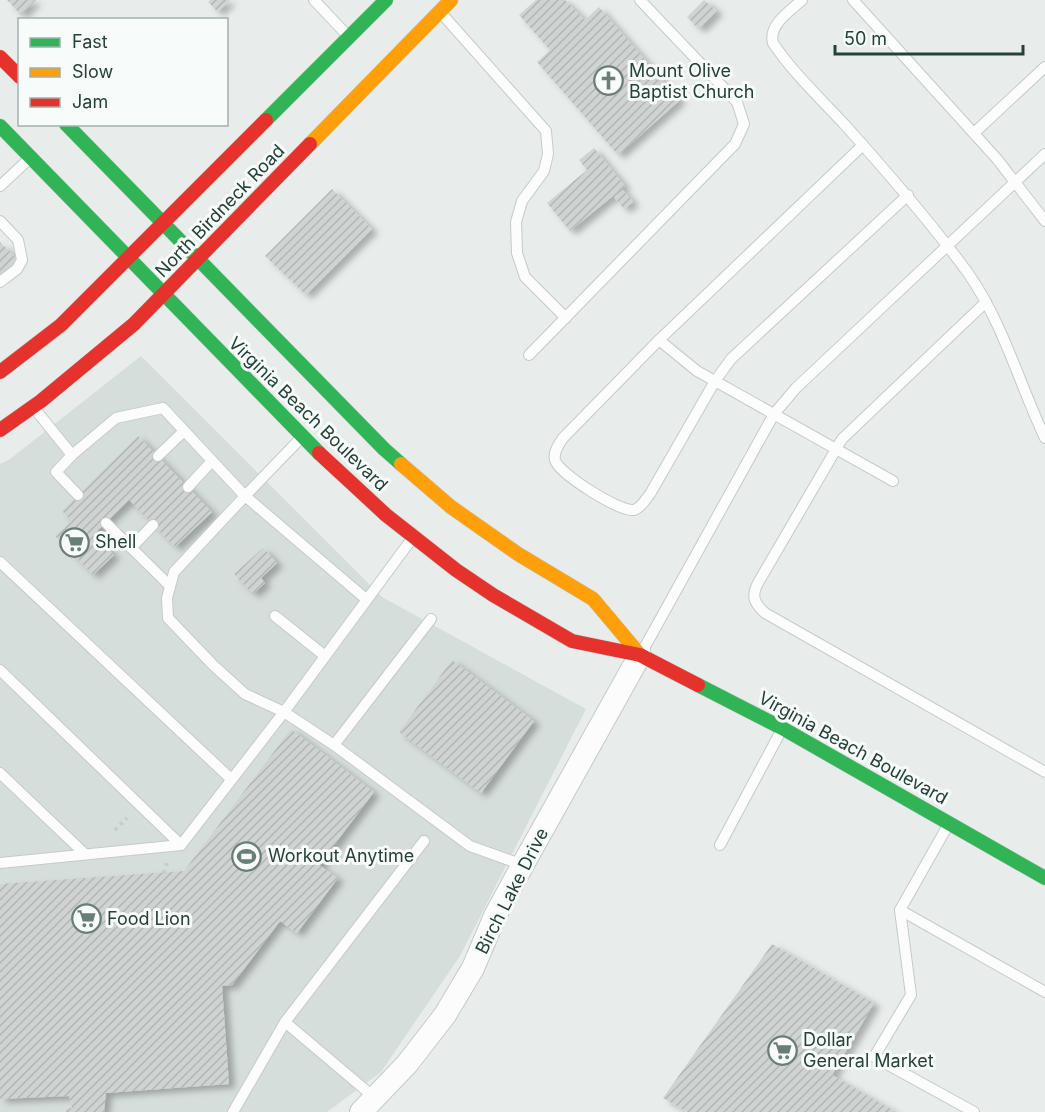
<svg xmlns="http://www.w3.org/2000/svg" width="1045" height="1112" viewBox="0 0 1045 1112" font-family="Inter,sans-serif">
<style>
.built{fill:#d6dedb}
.building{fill:url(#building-hatch);filter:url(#shadow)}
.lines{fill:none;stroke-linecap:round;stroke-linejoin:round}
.lane-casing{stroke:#c5cac8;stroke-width:12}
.street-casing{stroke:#c5cac8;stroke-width:24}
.fast-casing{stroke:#c3cbc8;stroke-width:15}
.slow-casing{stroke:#c3cbc8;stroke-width:15}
.jam-casing{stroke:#c3cbc8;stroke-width:15}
.path{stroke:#c3ccca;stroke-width:4;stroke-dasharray:3 4.5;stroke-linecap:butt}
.lane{stroke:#fcfcfc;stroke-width:10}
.street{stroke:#fcfcfc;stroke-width:22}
.fast{stroke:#30b455;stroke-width:14}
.slow{stroke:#ff9f0a;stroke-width:14}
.jam{stroke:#e5322d;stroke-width:14}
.labels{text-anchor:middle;stroke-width:6;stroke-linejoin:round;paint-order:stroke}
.poi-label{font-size:18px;fill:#24423a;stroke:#f7fbf9;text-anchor:start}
.street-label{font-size:18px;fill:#24423a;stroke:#f7fbf9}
</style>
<defs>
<pattern id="building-hatch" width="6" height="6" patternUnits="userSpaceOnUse" patternTransform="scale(1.5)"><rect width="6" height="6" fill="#cfd4d2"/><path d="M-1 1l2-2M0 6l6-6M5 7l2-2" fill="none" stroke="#b2b7b5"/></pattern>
<filter id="shadow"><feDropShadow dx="6" dy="4" stdDeviation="3" flood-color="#0004"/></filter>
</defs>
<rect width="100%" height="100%" fill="#e8edeb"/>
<polygon class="built" points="141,356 382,597 586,709 460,956 381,1072 327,1112 0,1112 0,464 10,459"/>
<g class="building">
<polygon points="7,0 36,0 21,15"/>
<polygon points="210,0 230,0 218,12 208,2"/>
<polygon points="536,0 565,0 585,20 599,7 680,100 618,155 537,62 550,50 519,15"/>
<polygon points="704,0 717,11 699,29 687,17"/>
<polygon points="594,148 625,186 570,231 547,203 587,170 579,160"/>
<polygon points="332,189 372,229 306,295 265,256"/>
<polygon points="623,190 633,202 624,209 614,197"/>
<polygon points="0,242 18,260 0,277"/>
<polygon points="138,436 212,512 175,547 129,500 94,534 114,555 93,575 55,536 72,521 62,511"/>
<polygon points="263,548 277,563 261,578 265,583 253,594 234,574"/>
<polygon points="452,660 534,721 481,793 399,732"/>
<polygon points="291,729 374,792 319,865 338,878 297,933 280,921 232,985 222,986 229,1084 106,1093 104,1112 66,1112 66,1109 72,1108 69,1096 0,1099 0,884 184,871"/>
<polygon points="772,944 874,1003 832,1075 896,1112 687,1112 663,1098"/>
</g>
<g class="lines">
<defs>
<g id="lane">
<polyline points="314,0 347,35"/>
<path d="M802,0c-12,11 -34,25 -29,43 20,30 48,56 72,82 43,48 85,96 123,148 35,50 51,110 77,165"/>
<polyline points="853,0 997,159 1045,221"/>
<polyline points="442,14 546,131 548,154 544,171 522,201 516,222 517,253 525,277 566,318"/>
<polyline points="974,133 1045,67"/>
<path d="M863,145l-204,195 -96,98c-4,6 -10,14 -8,22 4,14 65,52 79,50 7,-2 12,-11 16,-16l65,-113 16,-22 177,-164"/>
<polyline points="0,186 28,160"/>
<polyline points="0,221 18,240 22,260 17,269 0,282"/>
<path d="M986,302l-144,137 -84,144c-7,13 -4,20 7,30l280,159"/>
<polyline points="659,340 697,371 893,481"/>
<polyline points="529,355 735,144 744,124 737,102 640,0"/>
<polyline points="34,408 72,455 116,418 163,408 245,496 300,439"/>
<polyline points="72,455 56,472 78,495"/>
<polyline points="158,456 184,431"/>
<polyline points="188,487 212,461"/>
<polyline points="106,523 170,586"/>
<polyline points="131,548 153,525"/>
<polyline points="0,562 231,779"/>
<polyline points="366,599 245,496 174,572 167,598 168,618 213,665 245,694 284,712 334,745 470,846 523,865"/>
<polyline points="275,616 325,656"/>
<polyline points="642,652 774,414 796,388 1045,154"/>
<polyline points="0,670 181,845"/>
<polyline points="334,745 431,619"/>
<polyline points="0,773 85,854"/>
<polyline points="947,827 900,910 1045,992"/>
<polyline points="720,845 781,731"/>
<polyline points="0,863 181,845 284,712 411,540"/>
<polyline points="900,910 911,995 874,1057 974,1112"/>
<polyline points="285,1022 375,1098"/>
<polyline points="233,1112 285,1022 424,841"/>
</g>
<polyline id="street" points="361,1112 407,1064 445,1015 473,968 495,916 521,868 640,655"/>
<g id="fast">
<polyline points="266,120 386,0"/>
<polyline points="66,124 384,449 401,464"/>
<polyline points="0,126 319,453"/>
<polyline points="698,685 782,728 1045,878"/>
</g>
<g id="slow">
<polyline points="310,144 451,0"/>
<polyline points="401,464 451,507 518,554 593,599 640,655"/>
</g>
<g id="jam">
<polyline points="0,57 20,77"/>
<polyline points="0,372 61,325 266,120"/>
<polyline points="0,430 41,401 134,324 310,144"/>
<polyline points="319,453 386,515 456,570 493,595 572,641 640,655 698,685"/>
</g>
</defs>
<use href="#lane" class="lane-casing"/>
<use href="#street" class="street-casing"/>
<use href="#fast" class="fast-casing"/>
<use href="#slow" class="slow-casing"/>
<use href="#jam" class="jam-casing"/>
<g class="path">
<polyline points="115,830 127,818"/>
<polyline points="164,873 167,863"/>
</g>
<use href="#lane" class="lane"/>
<use href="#street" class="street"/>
<use href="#fast" class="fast"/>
<use href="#slow" class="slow"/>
<use href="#jam" class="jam"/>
</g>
<defs>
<symbol id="church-ring" viewBox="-11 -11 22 22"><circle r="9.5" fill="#f7fbf9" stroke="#697e78" stroke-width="1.5"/><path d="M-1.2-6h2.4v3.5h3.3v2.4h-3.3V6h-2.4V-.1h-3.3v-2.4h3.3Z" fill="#697e78"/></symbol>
<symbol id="supermarket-ring" viewBox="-11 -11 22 22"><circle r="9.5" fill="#f7fbf9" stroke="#697e78" stroke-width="1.5"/><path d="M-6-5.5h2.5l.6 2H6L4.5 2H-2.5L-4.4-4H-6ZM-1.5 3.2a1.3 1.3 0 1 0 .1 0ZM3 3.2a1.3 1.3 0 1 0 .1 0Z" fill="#697e78"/></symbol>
<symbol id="stadium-ring" viewBox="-11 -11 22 22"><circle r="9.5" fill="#f7fbf9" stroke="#697e78" stroke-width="1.5"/><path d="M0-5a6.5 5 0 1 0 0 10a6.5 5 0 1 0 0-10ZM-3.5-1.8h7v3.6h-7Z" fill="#697e78"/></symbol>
</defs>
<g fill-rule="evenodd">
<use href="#church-ring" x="592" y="64" width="33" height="33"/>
<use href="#supermarket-ring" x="58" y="526" width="33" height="33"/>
<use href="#stadium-ring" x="230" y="840" width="33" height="33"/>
<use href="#supermarket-ring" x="70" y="902" width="33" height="33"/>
<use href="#supermarket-ring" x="766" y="1034" width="33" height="33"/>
</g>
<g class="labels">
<g class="poi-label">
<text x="629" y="77">Mount Olive<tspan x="629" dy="21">Baptist Church</tspan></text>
<text x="95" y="548">Shell</text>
<text x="268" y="862">Workout Anytime</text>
<text x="107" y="925">Food Lion</text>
<text x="803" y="1046">Dollar<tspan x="803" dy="21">General Market</tspan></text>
</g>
<g class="street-label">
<text transform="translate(220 211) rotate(-46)" y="6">North Birdneck Road</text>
<text transform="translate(308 414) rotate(44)" y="6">Virginia Beach Boulevard</text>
<text transform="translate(853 748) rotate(29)" y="6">Virginia Beach Boulevard</text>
<text transform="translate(512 891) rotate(-63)" y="6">Birch Lake Drive</text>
</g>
</g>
<rect x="18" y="18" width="210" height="108" fill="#f7fbf9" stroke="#a3b1ad" stroke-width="1.5"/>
<rect x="30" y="38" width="30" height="9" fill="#30b455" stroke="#a3b1ad" stroke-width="1.5"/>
<text x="72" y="48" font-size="18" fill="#24423a">Fast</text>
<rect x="30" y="68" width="30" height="9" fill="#ff9f0a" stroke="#a3b1ad" stroke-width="1.5"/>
<text x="72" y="78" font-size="18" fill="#24423a">Slow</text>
<rect x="30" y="98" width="30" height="9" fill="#e5322d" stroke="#a3b1ad" stroke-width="1.5"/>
<text x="72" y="108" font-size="18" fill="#24423a">Jam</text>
<path d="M835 45v9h188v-9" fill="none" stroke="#24423a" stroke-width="3"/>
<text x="844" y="45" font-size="18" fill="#24423a" stroke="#f7fbf9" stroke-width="4.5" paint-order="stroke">50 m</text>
</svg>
